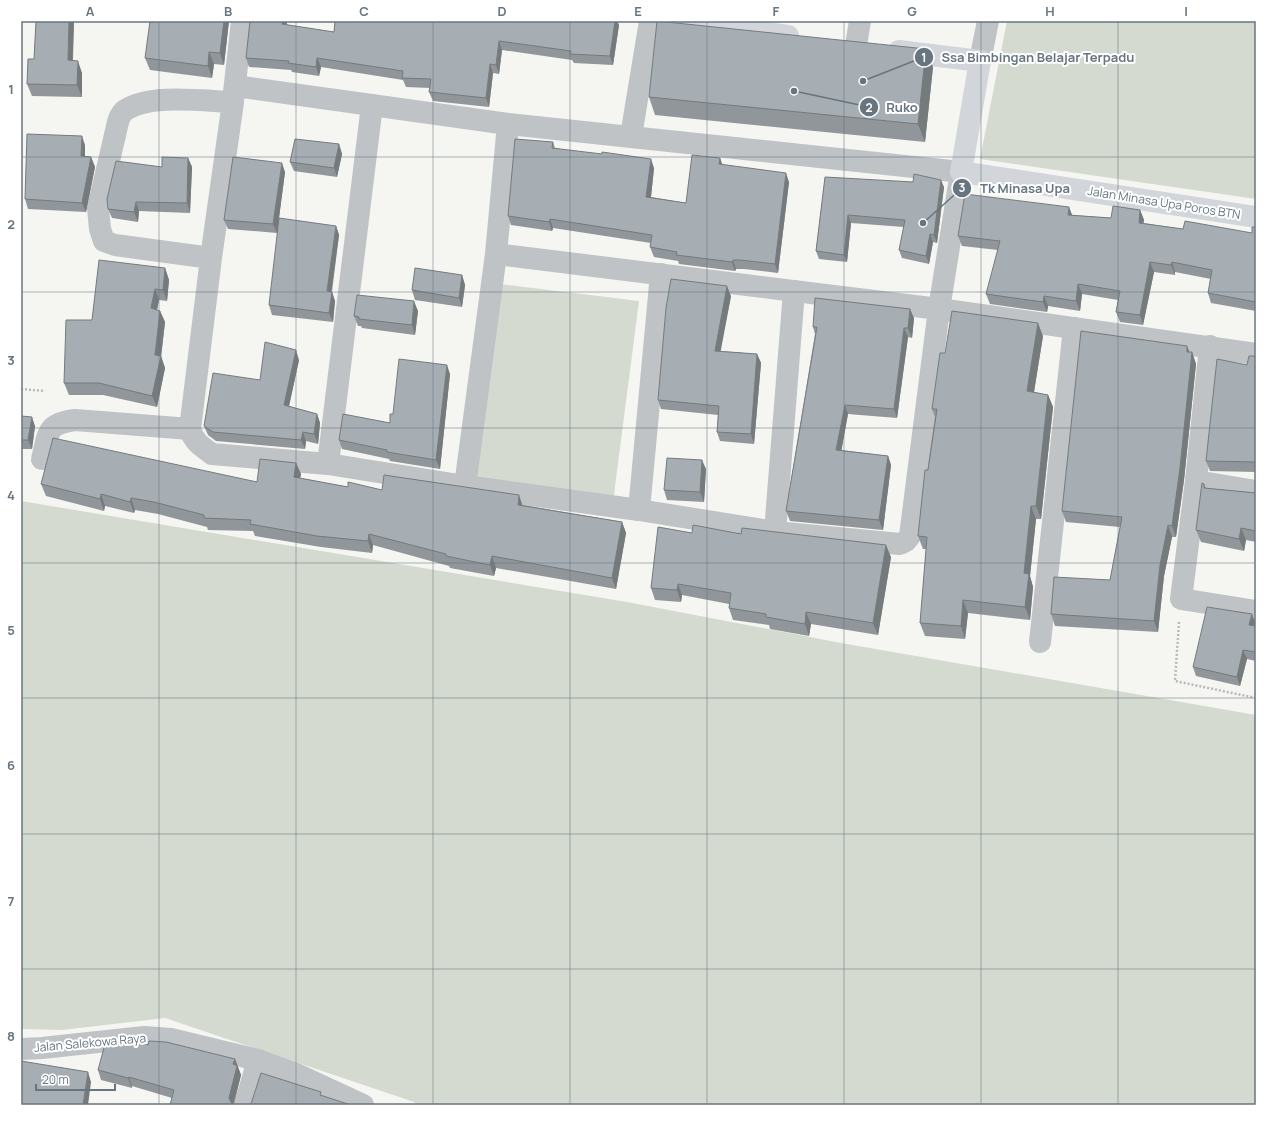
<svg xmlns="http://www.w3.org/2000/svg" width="1277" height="1126" viewBox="0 0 1277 1126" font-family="Manrope,sans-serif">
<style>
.green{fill:#d5dad1}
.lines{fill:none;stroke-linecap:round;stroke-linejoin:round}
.path{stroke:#b7babc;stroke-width:2.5;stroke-dasharray:2 2;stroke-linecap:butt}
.street{stroke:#bfc3c6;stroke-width:22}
.secondary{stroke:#d2d6da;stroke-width:22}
.wall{fill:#90969a}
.shaded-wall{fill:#757a7d}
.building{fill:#a7aeb3;stroke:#757a7d}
.grid{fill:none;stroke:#677581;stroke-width:1;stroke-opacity:0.55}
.labels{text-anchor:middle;stroke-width:4;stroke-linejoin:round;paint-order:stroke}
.street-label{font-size:12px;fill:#677581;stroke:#fff}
.leader{fill:none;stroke:#677581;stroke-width:1.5}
.callout-dot{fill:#677581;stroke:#fff;stroke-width:1.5}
.mark-label{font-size:12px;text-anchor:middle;font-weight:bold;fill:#fff}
.callout-label{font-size:13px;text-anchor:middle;font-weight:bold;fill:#677581;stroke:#fff;stroke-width:4;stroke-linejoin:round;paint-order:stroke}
.neatline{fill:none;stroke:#677581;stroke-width:1.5}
.grid-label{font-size:13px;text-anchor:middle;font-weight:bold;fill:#677581}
</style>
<rect width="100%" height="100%" fill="#f5f5f2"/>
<g class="green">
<polygon points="1007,21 1256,21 1256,199 980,159"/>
<polygon points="492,283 639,301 613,502 466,484"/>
<polygon points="21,501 627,602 841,643 1256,715 1256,1105 418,1105 414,1102 165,1018 62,1030 21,1029"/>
</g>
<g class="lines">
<g class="path">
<polyline points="21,389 45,391"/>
<polyline points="1179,622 1175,681 1256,698"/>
</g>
<g class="street">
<polyline points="856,45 860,21"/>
<polyline points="980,61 988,21"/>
<polyline points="235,86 508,124 496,254 465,486 639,510 775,532 900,544 906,541 910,536 939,309 496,254"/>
<polyline points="233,101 242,21"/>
<polyline points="372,105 328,464 465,486"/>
<polyline points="508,124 961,172 939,309 1256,354"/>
<polyline points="631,136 650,21"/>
<path d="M211,258l-96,-13 -11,-4 -4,-12 -2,-21 20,-86c1,-4 3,-8 6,-11 25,-18 79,-10 109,-9l-22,156 -21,171c4,13 11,17 22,25l116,10"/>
<polyline points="1210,346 1196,481 1181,599 1256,611"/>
<path d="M42,459c7,-26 3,-35 33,-39l115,9"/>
<polyline points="1196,481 1256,491"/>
<polyline points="639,510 661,274"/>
<polyline points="775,532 794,291"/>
<polyline points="1040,642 1074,328"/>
<polyline points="21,1049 42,1048 144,1037 171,1039 258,1060 294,1073 363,1105"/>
<polyline points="245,1105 258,1060"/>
</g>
<g class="secondary">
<polyline points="678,21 788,36"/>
<polyline points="899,51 980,61 961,172 1256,217"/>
</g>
</g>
<g class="wall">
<polygon points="36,21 74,21 73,61 82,73 82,97 32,96 27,84 34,59"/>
<polygon points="229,21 224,65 214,64 212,78 150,70 145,58"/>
<polygon points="250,21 287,21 286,25 334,32 335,21 617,21 619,25 613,65 574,63 572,60 502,50 499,74 493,73 489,107 433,101 429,92 430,88 406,87 403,80 321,67 319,76 292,72 291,70 249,67 246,58"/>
<polygon points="933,67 925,142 655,115 649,97"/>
<polygon points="553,142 555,148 654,168 651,197 686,203 720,158 722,164 789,182 778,273 744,269 736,269 735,271 679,264 678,261 654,257 650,247 651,243 553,228 552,231 511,225 508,216"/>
<polygon points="339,144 342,154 337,177 294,171 290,162"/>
<polygon points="85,145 85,156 91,157 95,167 86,212 28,209 25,199"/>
<polygon points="188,158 192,167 190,213 139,211 138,222 112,218 108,209 162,167"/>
<polygon points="285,172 277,233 228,229 224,220"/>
<polygon points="825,177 944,187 937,243 933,242 929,264 902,258 899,250 904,227 851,223 847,262 819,259 816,251"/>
<polygon points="1140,210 1144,220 1143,223 1183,229 1252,233 1256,227 1256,311 1211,303 1208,293 1211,279 1175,272 1175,275 1154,272 1143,325 1120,322 1116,312 1118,300 1082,294 1080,311 1048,306 1047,312 990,304 986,294 998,250 962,246 958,236 1072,215 1111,218"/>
<polygon points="336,226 339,235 332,292 335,301 333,322 272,315 269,305"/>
<polygon points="165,268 169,280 167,301 159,300 157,310 160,311 165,322 161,356 165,368 157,407 103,395 69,395 64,383 92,320"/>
<polygon points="462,275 465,285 462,307 415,300 412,290"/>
<polygon points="731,296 720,351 757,354 761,363 754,444 720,441 717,432 718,415 661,409 658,400"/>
<polygon points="418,311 415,335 362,328 361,326 358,326 354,316"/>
<polygon points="914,318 912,338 908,337 897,418 848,414 841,450 888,456 891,465 883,530 790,521 786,511 815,334 813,327"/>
<polygon points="1043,336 1034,392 1048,395 1053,407 1041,519 1036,519 1030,576 1033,587 1030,620 968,613 965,639 925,636 920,623 926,549 923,549 918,536 935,417 932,409 945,353"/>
<polygon points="1190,352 1192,352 1196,364 1184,480 1176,537 1172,537 1164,576 1158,632 1055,626 1051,614 1110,580 1120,527 1066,522 1062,511"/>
<polygon points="1256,356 1256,472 1210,471 1206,461 1247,365"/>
<polygon points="299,360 289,406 317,414 320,423 318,444 306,441 305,449 216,441 208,435 204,426 260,380"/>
<polygon points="450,374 440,469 390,461 389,459 342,449 339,440 390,423 393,414"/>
<polygon points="21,416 35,426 32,449 21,449"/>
<polygon points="296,463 301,474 300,478 348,487 523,505 622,522 626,533 616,589 496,568 494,576 450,568 449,566 373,545 372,553 321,547 255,536 253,531 208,530 207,527 158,514 135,510 134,513 105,506 104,511 46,496 41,484 257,482"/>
<polygon points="706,469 704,502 667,500 664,490"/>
<polygon points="1204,484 1206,488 1256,493 1256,542 1246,540 1244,551 1201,542 1196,530"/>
<polygon points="692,533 741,534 891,557 878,635 811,624 809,636 770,629 769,625 733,620 729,608 729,604 682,595 681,602 655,600 651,588"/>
<polygon points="1252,614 1255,623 1254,626 1256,626 1256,661 1247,659 1240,686 1196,676 1193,667"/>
<polygon points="148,1045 235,1059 241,1075 234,1105 172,1098 132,1086 132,1088 101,1080 98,1070"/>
</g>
<g class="shaded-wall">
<polygon points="69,21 74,21 72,73 68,60"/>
<polygon points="224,21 229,21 224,65 220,53"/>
<polygon points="283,21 287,21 286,33 282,24"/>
<polygon points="615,21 617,21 619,25 613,65 610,56"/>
<polygon points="499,41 502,50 499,74 496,65"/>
<polygon points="926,49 933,67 925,142 918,124"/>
<polygon points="209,52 214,64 212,78 208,66"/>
<polygon points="317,58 321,67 319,76 316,67"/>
<polygon points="78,61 82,73 82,97 77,85"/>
<polygon points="490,64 493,73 489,107 486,98"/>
<polygon points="82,136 85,145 85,165 81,156"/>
<polygon points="339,144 342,154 337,177 334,168"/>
<polygon points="91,157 95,167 86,212 82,203"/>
<polygon points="188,158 192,167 190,213 187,203"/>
<polygon points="720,158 723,167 719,164"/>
<polygon points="651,159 654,168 650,206 646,197"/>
<polygon points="282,163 285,172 277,233 273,224"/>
<polygon points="786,173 789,182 778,273 775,264"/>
<polygon points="941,180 944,187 937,243 934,235"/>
<polygon points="136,202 139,211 138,222 134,212"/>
<polygon points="1069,207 1073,217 1068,215"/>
<polygon points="1140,210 1144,220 1142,233 1139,223"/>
<polygon points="848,215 851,223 847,262 844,255"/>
<polygon points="550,219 553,228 552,231 549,222"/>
<polygon points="336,226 339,235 330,301 327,291"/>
<polygon points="930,234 933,242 929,264 926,256"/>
<polygon points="733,260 736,269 735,271 732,262"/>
<polygon points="1150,262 1154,272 1143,325 1140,315"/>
<polygon points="1172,262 1175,272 1175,275 1171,265"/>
<polygon points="165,268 169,280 167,301 163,290"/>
<polygon points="462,275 465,285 462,307 459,298"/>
<polygon points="1078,284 1082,294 1080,311 1076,301"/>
<polygon points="727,286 731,296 719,360 715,351"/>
<polygon points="155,289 159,300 155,320 151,308"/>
<polygon points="332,292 335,301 333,322 329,313"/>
<polygon points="1044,296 1048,306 1047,312 1043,302"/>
<polygon points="414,301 418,311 415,335 412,325"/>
<polygon points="910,309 914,318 912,338 908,328"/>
<polygon points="160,311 165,322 161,357 161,356 165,368 157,407 152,396 155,355"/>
<polygon points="1038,323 1043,336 1032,404 1027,391"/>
<polygon points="904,328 908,337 897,418 894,409"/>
<polygon points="1187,346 1191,356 1192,352 1196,364 1184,480 1176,537 1172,526"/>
<polygon points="296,350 299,360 287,415 284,405"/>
<polygon points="757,354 761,363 754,444 751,434"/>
<polygon points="447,365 450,374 440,469 436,460"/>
<polygon points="1048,395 1053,407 1041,519 1036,506"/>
<polygon points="845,405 848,414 840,459 836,450"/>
<polygon points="317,414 320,423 318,444 314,434"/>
<polygon points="32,417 35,426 32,449 28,440"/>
<polygon points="303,432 306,441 305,449 301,440"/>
<polygon points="888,456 891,465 883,530 879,520"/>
<polygon points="702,460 706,469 704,502 700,492"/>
<polygon points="296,463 301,474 298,489 294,477"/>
<polygon points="101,494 105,506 104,511 100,499"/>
<polygon points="519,495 523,507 518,505"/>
<polygon points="131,498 135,510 134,513 130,502"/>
<polygon points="1031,506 1036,519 1030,576 1033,587 1030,620 1025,607 1024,573"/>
<polygon points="622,522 626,533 616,589 612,578"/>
<polygon points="1168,525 1172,537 1164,576 1158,632 1154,621 1160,565"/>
<polygon points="1241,528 1246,540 1244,551 1239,539"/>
<polygon points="369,534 373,545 372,553 368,541"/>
<polygon points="886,545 891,557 878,635 873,623"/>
<polygon points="492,556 496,568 494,576 490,565"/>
<polygon points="678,584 682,595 681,602 677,590"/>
<polygon points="963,600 968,613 965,639 961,626"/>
<polygon points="806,612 811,624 809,636 805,624"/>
<polygon points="1252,614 1255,623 1252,634 1249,625"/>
<polygon points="1243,650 1247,659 1240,686 1237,677"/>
<polygon points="235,1059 241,1075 233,1105 232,1105 229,1098 233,1064"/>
<polygon points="88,1072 91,1082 88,1105 83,1105"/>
<polygon points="129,1077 132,1086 132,1088 128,1078"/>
</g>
<g class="building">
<polygon points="36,21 69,21 68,60 78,61 77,85 27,84 28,59 34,59"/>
<polygon points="150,21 224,21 220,53 209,52 208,66 145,58"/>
<polygon points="250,21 283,21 282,24 334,32 335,21 615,21 610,56 570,54 571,51 499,41 496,65 490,64 486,98 429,92 431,79 402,78 403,71 317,58 316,67 288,63 289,61 246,58"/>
<polygon points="657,21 926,49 918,124 649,97"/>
<polygon points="27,134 82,136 81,156 91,157 82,203 25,199"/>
<polygon points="295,139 339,144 334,168 290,162"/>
<polygon points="515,139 553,142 552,148 602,154 602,152 651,159 646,197 686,203 692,155 720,158 719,164 786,173 775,264 740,260 733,260 732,262 676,255 677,252 650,247 652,235 550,219 549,222 508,216"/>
<polygon points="162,157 188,158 187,203 136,202 134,212 108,209 107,199 116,161 162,167"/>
<polygon points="233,157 282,163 273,224 224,220"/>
<polygon points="914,174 941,180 934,235 930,234 926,256 899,250 905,220 848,215 844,255 816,251 825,177 913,182"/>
<polygon points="965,194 1069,207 1068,215 1111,218 1113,206 1140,210 1139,223 1183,229 1185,221 1252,233 1252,227 1256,227 1256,302 1208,293 1212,270 1172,262 1171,265 1150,262 1140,315 1116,312 1120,291 1078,284 1076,301 1044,296 1043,302 986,294 1000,241 958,236"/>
<polygon points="279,218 336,226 327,291 332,292 329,313 269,305"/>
<polygon points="99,260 165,268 163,290 155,289 151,308 160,311 155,355 161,356 152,396 99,383 64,383 66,320 92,320"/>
<polygon points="415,268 462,275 459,298 412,290"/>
<polygon points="671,279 727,286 715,351 757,354 751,434 717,432 719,406 658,400 666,308"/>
<polygon points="357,295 414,301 412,325 359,319 359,317 354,316"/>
<polygon points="815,298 910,309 908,328 904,328 894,409 845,405 836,450 888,456 879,520 786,511 817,327 813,327"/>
<polygon points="952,311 1038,323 1027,391 1048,395 1036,506 1031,506 1024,573 1029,574 1025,607 963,600 961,626 920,623 927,537 918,536 925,470 928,470 937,409 932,409 940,353 945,353"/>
<polygon points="1081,331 1187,346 1187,352 1192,352 1180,468 1172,526 1168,525 1160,565 1154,621 1051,614 1054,577 1110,580 1122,517 1062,511"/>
<polygon points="265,342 296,350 284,405 317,414 314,434 303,432 301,440 213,432 204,426 213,373 260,380"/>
<polygon points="1249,356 1256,356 1256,462 1206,461 1217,359 1247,365"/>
<polygon points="399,359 447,365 436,460 387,452 387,450 339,440 343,414 390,423 390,414 393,414"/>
<polygon points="21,416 32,417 28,440 21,440"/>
<polygon points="53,438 257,482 260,459 296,463 294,477 348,487 348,482 382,490 384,475 519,495 518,505 622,522 612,578 492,556 490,565 446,556 446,554 369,534 368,541 317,536 250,524 251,520 204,518 204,515 154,502 131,498 130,502 101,494 100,499 41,484"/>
<polygon points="667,458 702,460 700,492 664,490"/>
<polygon points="1202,483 1204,484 1204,488 1256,493 1256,531 1241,528 1239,539 1196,530"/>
<polygon points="693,525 741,534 742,528 886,545 873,623 806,612 805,624 766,617 766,614 729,608 731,593 678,584 677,590 651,588 658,527 692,533"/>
<polygon points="1207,607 1252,614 1249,625 1256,626 1256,652 1243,650 1237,677 1193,667"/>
<polygon points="135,1041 148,1045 149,1041 166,1042 235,1059 233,1064 237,1066 229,1098 232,1104 234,1105 170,1105 174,1090 129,1077 128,1078 98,1070 105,1044"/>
<polygon points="21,1061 88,1072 83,1105 21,1105"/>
<polygon points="261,1073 321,1092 320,1095 351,1105 250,1105 251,1104"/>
</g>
<path class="grid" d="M159,21v1084M296,21v1084M433,21v1084M570,21v1084M707,21v1084M844,21v1084M981,21v1084M1118,21v1084M21,157h1235M21,292h1235M21,428h1235M21,563h1235M21,698h1235M21,834h1235M21,969h1235"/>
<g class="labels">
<g class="street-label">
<text transform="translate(1164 203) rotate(9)" y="4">Jalan Minasa Upa Poros BTN</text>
<text transform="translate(90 1043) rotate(-5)" y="4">Jalan Salekowa Raya</text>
</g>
</g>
<path class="leader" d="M863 81L924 57M794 91L869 107M923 223L962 188"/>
<g class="callout-dot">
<circle cx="863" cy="81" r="4"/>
<circle cx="794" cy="91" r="4"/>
<circle cx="923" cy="223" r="4"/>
<circle cx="924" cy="57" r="10"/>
<circle cx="869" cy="107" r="10"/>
<circle cx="962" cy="188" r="10"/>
</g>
<g class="mark-label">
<text x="924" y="62">1</text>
<text x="869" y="112">2</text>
<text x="962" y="192">3</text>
</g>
<g class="callout-label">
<text x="1038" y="62">Ssa Bimbingan Belajar Terpadu</text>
<text x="902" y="112">Ruko</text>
<text x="1025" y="193">Tk Minasa Upa</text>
</g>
<rect width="1277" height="1126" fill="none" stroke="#ffffff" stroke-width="44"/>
<path d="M36 1084v6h79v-6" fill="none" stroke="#677581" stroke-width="2"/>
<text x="42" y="1084" font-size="12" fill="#677581" stroke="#ffffff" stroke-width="3" paint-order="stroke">20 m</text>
<rect x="22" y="22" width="1233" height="1082" class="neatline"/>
<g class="grid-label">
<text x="90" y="16">A</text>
<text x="228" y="16">B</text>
<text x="364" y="16">C</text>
<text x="502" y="16">D</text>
<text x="638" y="16">E</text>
<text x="776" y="16">F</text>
<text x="912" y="16">G</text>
<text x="1050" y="16">H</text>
<text x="1186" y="16">I</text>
<text x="11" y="94">1</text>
<text x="11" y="229">2</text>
<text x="11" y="365">3</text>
<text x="11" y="500">4</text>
<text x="11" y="635">5</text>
<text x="11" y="770">6</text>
<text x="11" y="906">7</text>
<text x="11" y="1041">8</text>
</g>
</svg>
